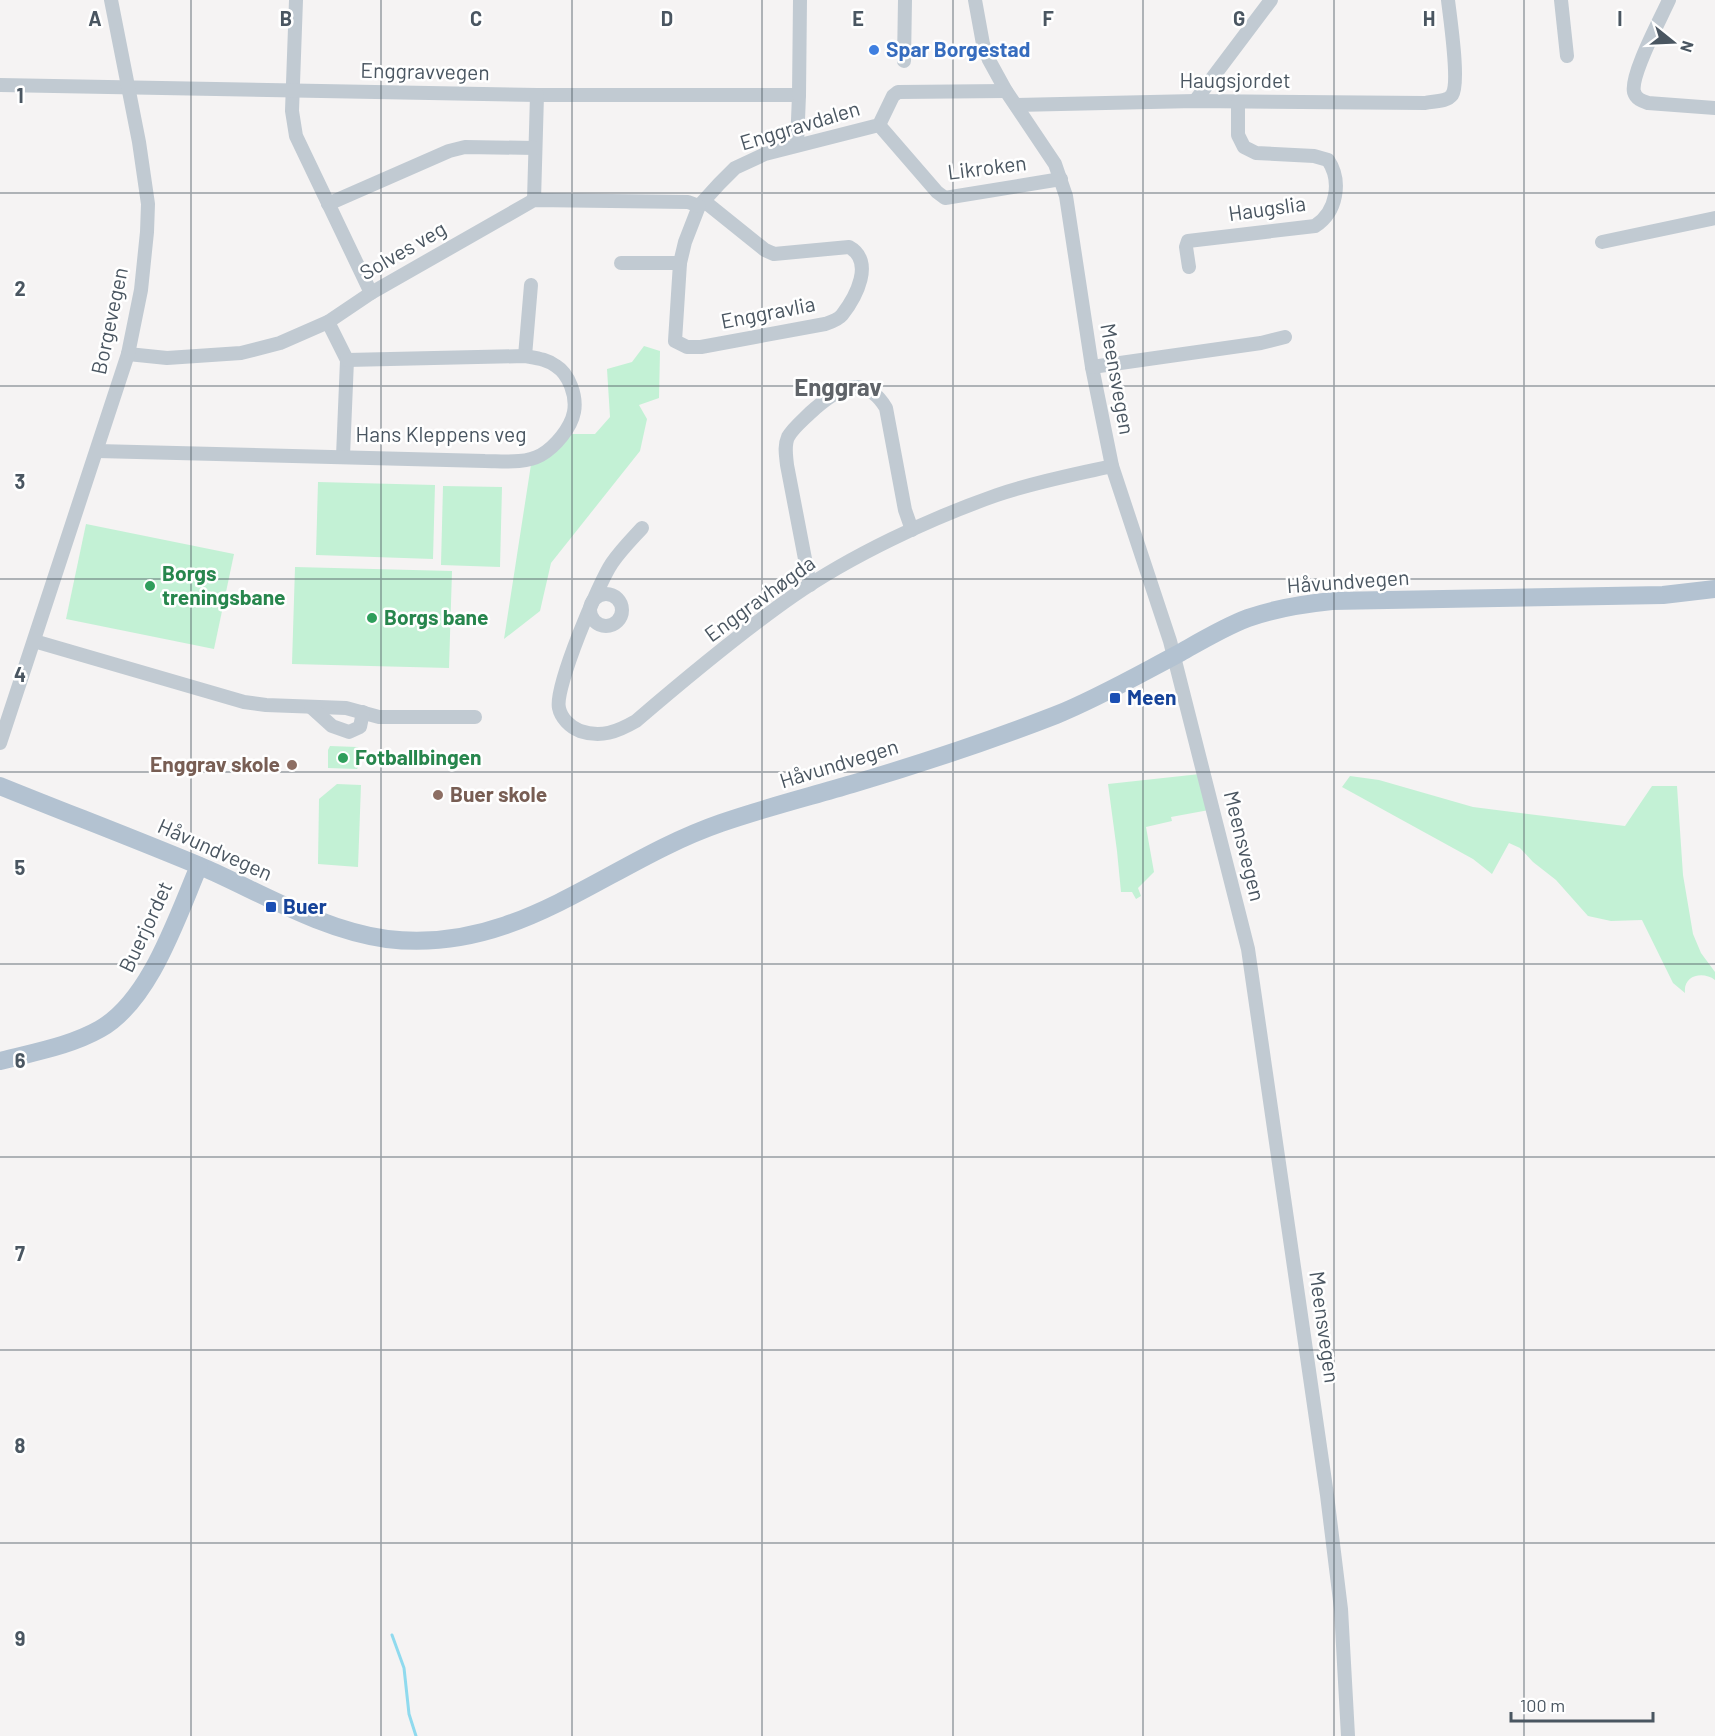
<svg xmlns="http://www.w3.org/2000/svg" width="1715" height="1736" viewBox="0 0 1715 1736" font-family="Barlow,sans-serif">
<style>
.green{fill:#c3f1d5}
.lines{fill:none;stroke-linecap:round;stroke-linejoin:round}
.stream{stroke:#90daee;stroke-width:3}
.minor{stroke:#c1cad2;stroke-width:14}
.major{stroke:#b3c2d1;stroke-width:18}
.grid{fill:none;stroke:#4a5661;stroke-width:1.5;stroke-opacity:0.55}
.shop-dot{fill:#3f7fe0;stroke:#fff;stroke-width:2}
.leisure-dot{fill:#2e9e5b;stroke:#fff;stroke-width:2}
.transit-dot{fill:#1a4fb4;stroke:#fff;stroke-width:2}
.education-dot{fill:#8d6e63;stroke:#fff;stroke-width:2}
.labels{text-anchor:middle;stroke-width:5;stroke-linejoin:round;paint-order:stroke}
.shop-label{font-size:21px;font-weight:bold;fill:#366cbe;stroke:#fff;text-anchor:start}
.street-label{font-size:21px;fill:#4a5661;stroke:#fff}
.leisure-label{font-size:21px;font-weight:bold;fill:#27864d;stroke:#fff;text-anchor:start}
.transit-label{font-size:21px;font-weight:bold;fill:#164399;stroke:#fff;text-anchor:start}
.education-label{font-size:21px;font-weight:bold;fill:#785e54;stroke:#fff;text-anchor:end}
.quarter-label{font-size:24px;font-weight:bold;fill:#5f6368;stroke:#fff}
.grid-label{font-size:20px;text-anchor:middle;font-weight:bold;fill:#4a5661;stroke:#fff;stroke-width:5;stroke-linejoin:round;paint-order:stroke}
</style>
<rect width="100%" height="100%" fill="#f5f3f3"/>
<g class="green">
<polygon points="644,346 660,351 659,398 639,405 647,419 640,451 551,563 540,611 504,639 532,458 570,434 595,434 610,417 607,369 632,362"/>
<polygon points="318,482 435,485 433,559 316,555"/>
<polygon points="443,486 502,487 500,567 441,565"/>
<polygon points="86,524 234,554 214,649 66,619"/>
<polygon points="295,567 452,571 449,668 292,664"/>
<polygon points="330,746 357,747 359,748 359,766 357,769 328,768 328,750"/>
<polygon points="1200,774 1209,810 1171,817 1172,821 1146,827 1154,872 1138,888 1141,896 1136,899 1132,892 1121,892 1117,851 1108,784"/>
<path d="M1350,776l29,4 94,27 152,19 27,-40h25l6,89 10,59 8,19 14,19v8c-12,-9 -32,-5 -30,13l-12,-10 -31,-63 -31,1 -23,-5 -32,-36 -23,-18 -13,-14 -11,-5 -17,31 -19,-15 -131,-72z"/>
<polygon points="337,784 361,785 358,867 318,864 319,799"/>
</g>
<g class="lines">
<polyline class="stream" points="392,1635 404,1668 409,1714 416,1736"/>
<g class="minor">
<polyline points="296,0 292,111 296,136 371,293"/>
<polyline points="975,0 983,44 989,60 1006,91 1055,164 1066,196 1092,367 1112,466 1170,641 1248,949 1327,1495 1341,1609 1348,1736"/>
<polyline points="1561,0 1567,56"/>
<path d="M1669,0c-8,18 -39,75 -35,92 2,7 8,9 14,11l67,5"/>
<polyline points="904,61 905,0"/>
<polyline points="0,85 537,95 799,95 797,145"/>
<polyline points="799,95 800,0"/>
<polyline points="1195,101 1271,0"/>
<path d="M1016,105l179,-4 230,2c8,-2 22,-1 27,-8 8,-12 -2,-77 -4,-95"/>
<polyline points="879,125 937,192 945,198 1061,179"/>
<polyline points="534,200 537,95"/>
<path d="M704,201l61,49 9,4 75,-7c26,14 7,50 -7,68 -4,5 -11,7 -17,9l-124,23h-14l-12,-6 5,-78 5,-21 14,-36 20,-22 16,-16 30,-14 114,-29 14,-29 5,-4 108,-1"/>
<polyline points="328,204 449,151 465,147 535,148"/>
<polyline points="1602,242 1715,218"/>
<polyline points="621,263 680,263"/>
<path d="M1189,267l-3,-20 2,-6 127,-15c22,-14 27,-45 13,-66l-14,-4 -58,-3 -12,-6 -6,-12v-33"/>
<polyline points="328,322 347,360 343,456"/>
<polyline points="128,354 167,358 241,353 280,343 328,322 371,293 534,200 688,202 699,206"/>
<polyline points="525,356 531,285"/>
<polyline points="1092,367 1261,343 1285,337"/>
<path d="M97,451l388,10c17,0 40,3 56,-6 14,-8 30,-27 33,-43 3,-16 -5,-38 -18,-46 -9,-7 -20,-8 -31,-10l-178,4"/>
<path d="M642,528c-10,11 -21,22 -30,35 -13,19 -58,125 -53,145 2,10 11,19 21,23 21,7 37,1 56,-10 49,-42 104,-88 157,-125 57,-40 138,-78 204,-101 38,-13 76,-20 115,-29"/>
<path d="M810,585l-23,-120c-1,-10 -3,-19 1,-28 5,-9 15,-17 22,-24 24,-22 53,-43 76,-5l19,102 7,20"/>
<circle cx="606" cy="610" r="16"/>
<polyline points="34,641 244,702 266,705 346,708 379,717 475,717"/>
<polyline points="311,707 332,726 349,732 360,727 363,712"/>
<polyline points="0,743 128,354 141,290 147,232 148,204 139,142 111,0"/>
</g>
<g class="major">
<path d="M0,786c69,28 138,54 207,83 58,26 116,61 180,70 132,16 218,-76 334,-116 43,-15 87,-26 131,-39 68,-20 137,-43 204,-69 42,-17 82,-40 122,-61 23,-13 46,-27 70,-36 28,-10 55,-14 84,-17l331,-6 52,-6"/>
<path d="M0,1061c34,-9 70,-15 100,-32 50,-28 77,-112 99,-163"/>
</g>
</g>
<path class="grid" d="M191,0v1736M381,0v1736M572,0v1736M762,0v1736M953,0v1736M1143,0v1736M1334,0v1736M1524,0v1736M0,193h1715M0,386h1715M0,579h1715M0,772h1715M0,964h1715M0,1157h1715M0,1350h1715M0,1543h1715"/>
<circle class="shop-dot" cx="874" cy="50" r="6"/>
<g class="leisure-dot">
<circle cx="150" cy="586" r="6"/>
<circle cx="372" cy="618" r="6"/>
<circle cx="343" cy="758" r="6"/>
</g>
<g class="transit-dot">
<rect x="1109" y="692" width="12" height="12" rx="3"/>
<rect x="265" y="901" width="12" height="12" rx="3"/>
</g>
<g class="education-dot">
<circle cx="292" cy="765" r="6"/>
<circle cx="438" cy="795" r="6"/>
</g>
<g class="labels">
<g class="shop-label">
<text x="886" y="57">Spar Borgestad</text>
</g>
<g class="street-label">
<text transform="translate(425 72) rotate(1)" y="7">Enggravvegen</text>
<text x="1235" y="88">Haugsjordet</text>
<text transform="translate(800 126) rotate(-17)" y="7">Enggravdalen</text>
<text transform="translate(987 168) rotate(-7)" y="7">Likroken</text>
<text transform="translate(1267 209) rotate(-8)" y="7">Haugslia</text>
<text transform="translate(403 251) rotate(-30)" y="7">Solves veg</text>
<text transform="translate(768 313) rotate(-11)" y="7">Enggravlia</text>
<text transform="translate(110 321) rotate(-78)" y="7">Borgevegen</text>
<text transform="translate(1117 379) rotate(80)" y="7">Meensvegen</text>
<text x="441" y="442">Hans Kleppens veg</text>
<text transform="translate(1348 582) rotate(-4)" y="7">Håvundvegen</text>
<text transform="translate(760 599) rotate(-36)" y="7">Enggravhøgda</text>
<text transform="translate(839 764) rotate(-17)" y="7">Håvundvegen</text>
<text transform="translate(1244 846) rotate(76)" y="7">Meensvegen</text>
<text transform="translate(215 850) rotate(24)" y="7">Håvundvegen</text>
<text transform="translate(146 927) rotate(-65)" y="7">Buerjordet</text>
<text transform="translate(1324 1327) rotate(82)" y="7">Meensvegen</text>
</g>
<g class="leisure-label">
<text x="162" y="581">Borgs<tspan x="162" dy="24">treningsbane</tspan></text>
<text x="384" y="625">Borgs bane</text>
<text x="355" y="765">Fotballbingen</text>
</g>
<g class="transit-label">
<text x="1127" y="705">Meen</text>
<text x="283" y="914">Buer</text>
</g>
<g class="education-label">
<text x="280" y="772">Enggrav skole</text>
<text x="450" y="802" text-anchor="start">Buer skole</text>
</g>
<g class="quarter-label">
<text x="838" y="396">Enggrav</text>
</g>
</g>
<g class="grid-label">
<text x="95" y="26">A</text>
<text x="286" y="26">B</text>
<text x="476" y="26">C</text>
<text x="667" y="26">D</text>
<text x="858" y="26">E</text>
<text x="1048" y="26">F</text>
<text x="1239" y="26">G</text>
<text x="1429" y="26">H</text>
<text x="1620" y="26">I</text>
<text x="20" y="103">1</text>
<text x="20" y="296">2</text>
<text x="20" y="489">3</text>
<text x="20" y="682">4</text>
<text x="20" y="875">5</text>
<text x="20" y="1068">6</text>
<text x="20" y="1261">7</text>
<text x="20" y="1453">8</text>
<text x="20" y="1646">9</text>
</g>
<g transform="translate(1673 42) rotate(108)" stroke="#ffffff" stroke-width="4.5" paint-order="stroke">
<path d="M0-4.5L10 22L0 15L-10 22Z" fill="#4a5661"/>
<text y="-9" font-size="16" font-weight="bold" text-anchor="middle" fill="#4a5661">N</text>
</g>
<path d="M1511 1712v9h142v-9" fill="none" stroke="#4a5661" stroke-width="3"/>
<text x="1520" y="1712" font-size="18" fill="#4a5661" stroke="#ffffff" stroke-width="4.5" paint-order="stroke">100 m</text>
</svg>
